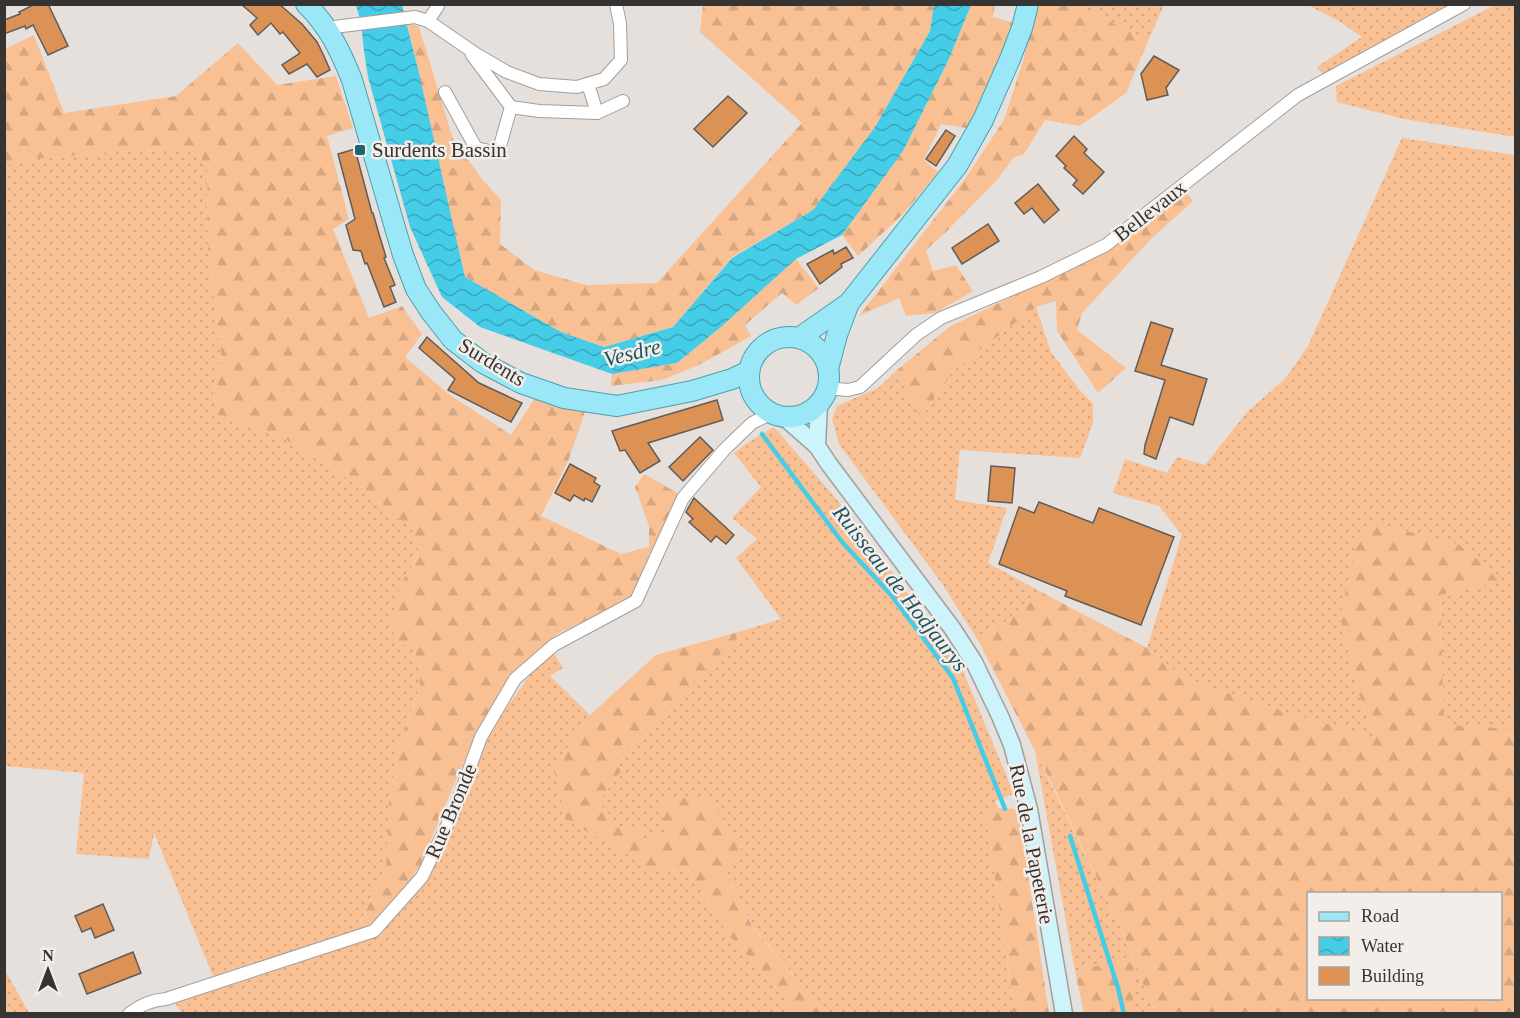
<svg xmlns="http://www.w3.org/2000/svg" width="1520" height="1018" viewBox="0 0 1520 1018" font-family="'Times New Roman',serif">
<style>
.grass{fill:url(#grass-dots)}
.forest{fill:url(#forest-firs);fill-rule:evenodd}
.water{fill:url(#water-waves)}
.lines{fill:none;stroke-linecap:round;stroke-linejoin:round}
.stream{stroke:#45cce6;stroke-width:4.5}
.building{fill:#dc9254;stroke:#615c59;stroke-width:1.5}
.street-casing{stroke:#a39e9a;stroke-width:14}
.secondary-casing{stroke:#a39e9a;stroke-width:19}
.primary-casing{stroke:#4b9fae;stroke-width:22}
.street{stroke:#fff;stroke-width:12}
.secondary{stroke:#cdf3fb;stroke-width:16}
.primary{stroke:#9ae8f7;stroke-width:20}
.poi-dot{fill:#1c6573;stroke:#f3eee9;stroke-width:2}
.labels{text-anchor:middle;stroke-width:5;stroke-linejoin:round;paint-order:stroke}
.poi-label{font-size:21px;fill:#363432;stroke:#f3eee9;text-anchor:start}
.street-label{font-size:21px;fill:#363432;stroke:#f3eee9}
.water-label{font-size:22px;font-style:italic;fill:#1d545f;stroke:#f3eee9}
</style>
<defs>
<pattern id="grass-dots" width="8" height="8" patternUnits="userSpaceOnUse" patternTransform="scale(1.5)"><rect width="8" height="8" fill="#f9c094"/><path d="M2 2h.1M6 6h.1" fill="none" stroke="#d6a680" stroke-width="1.8" stroke-linecap="round"/></pattern>
<pattern id="forest-firs" width="22" height="20" patternUnits="userSpaceOnUse" patternTransform="scale(1.5)"><rect width="22" height="20" fill="#f9c094"/><path d="M5 1l3.5 6h-7zM16 11l3.5 6h-7z" fill="#d6a680"/></pattern>
<pattern id="water-waves" width="16" height="10" patternUnits="userSpaceOnUse" patternTransform="scale(1.5)"><rect width="16" height="10" fill="#45cce6"/><path d="M0 5q4-4 8 0t8 0" fill="none" stroke="#3aa6bb"/></pattern>
</defs>
<rect width="100%" height="100%" fill="#e6e0dc"/>
<g class="grass">
<polygon points="1078,5 1164,5 1148,41"/>
<polygon points="1308,5 1448,5 1323,75 1317,67 1362,37 1339,21"/>
<polygon points="1495,5 1515,5 1515,137 1404,119 1337,102 1336,86"/>
<polygon points="1402,138 1515,155 1515,730 1444,726 1440,595 1499,582 1340,616 1356,686 1374,737 1292,714 1185,679 1147,648 1182,535 1159,506 1113,493 1125,459 1167,473 1177,457 1205,465 1248,411 1285,379 1308,346"/>
<polygon points="179,147 194,149 207,166 208,251 221,354 213,394 218,415 282,437 363,488 413,530 419,555 401,583 414,650 421,668 419,689 399,744 389,799 386,867 360,923 365,929 215,981 154,833 149,859 76,854 84,773 5,766 5,167 18,160"/>
<polygon points="1036,307 1051,352 1079,389 1093,404 1093,423 1080,458 960,450 955,500 1007,508 988,563 1043,593 979,642 943,585 839,444 832,419 837,406 878,388 896,371 921,418 954,370"/>
<polygon points="774,427 851,516 960,664 1014,794 995,801 998,808 986,818 1013,1002 1012,1013 826,1013 753,927 727,873 666,833 646,841 623,830 598,802 621,771 615,759 745,630 781,619 736,558 757,539 732,518 761,487 734,453 750,441"/>
<polygon points="553,652 563,668 550,676 590,715 554,768 656,871 687,868 727,933 785,997 791,1013 183,1014 175,1003 380,936 441,855 484,739 533,671"/>
<polygon points="1035,751 1124,935 1155,1013 1133,1013 1133,957 1075,971"/>
<polygon points="4,970 5,970 29,1013 5,1013"/>
</g>
<g class="forest">
<polygon points="703,5 934,5 930,31 875,127 813,210 732,257 673,327 604,347 561,332 465,277 407,22 419,27 453,139 482,179 501,200 500,244 534,270 586,285 657,283 802,123 700,32"/>
<polygon points="971,5 995,5 993,17 1015,23 978,130 941,124 924,160 938,172 904,213 858,256 842,235 903,151 948,61"/>
<polygon points="1036,5 1078,5 1148,41 1126,93 1080,126 1045,120 1024,154 1014,157 997,180 946,232 926,250 933,271 956,265 973,291 935,313 906,316 899,298 859,316 965,179 1004,120 1023,61"/>
<polygon points="34,35 64,113 176,96 238,43 277,85 336,76 353,128 327,136 349,219 333,229 369,318 402,306 422,334 405,357 450,395 511,435 535,398 568,409 585,412 568,461 541,516 621,554 649,547 649,526 635,487 644,474 681,495 635,597 557,634 507,684 470,748 441,815 421,864 397,899 365,929 360,924 386,867 389,799 399,744 419,689 421,668 414,650 394,639 392,616 401,583 419,556 413,530 363,488 282,437 218,415 213,394 221,354 208,251 207,166 194,149 179,147 19,160 5,167 5,49"/>
<polygon points="1186,192 1193,201 1152,238 1082,313 1077,330 1126,368 1098,393 1057,331 1056,301 1036,307 954,370 921,418 896,371 949,327 1106,251"/>
<polygon points="796,259 819,288 796,305 782,293 745,325 751,336 701,364 662,380 611,386 612,374 677,363 721,327"/>
<path d="M1374,523l84,21 21,17 21,21 -60,13 4,130 71,4v284h-360l-22,-54v54h-49l-9,-42 58,-14 -9,-22 -70,-147 -75,-146 64,-49 104,55 38,31 107,35 82,23 -18,-51 -16,-70 17,-74zM1308,894h192v104h-192z"/>
<polygon points="745,630 616,759 621,771 598,802 623,830 637,826 646,841 666,833 661,800 703,796 744,844 727,873 753,928 826,1013 791,1013 785,997 727,933 687,868 656,871 565,819 554,768 590,715 656,655"/>
<polygon points="998,808 1018,809 1049,1013 1012,1013 1013,1001 986,818"/>
</g>
<polygon class="water" points="356,5 402,5 418,69 465,277 561,332 604,347 673,327 732,258 813,210 875,127 930,31 934,5 971,5 948,61 903,151 842,235 796,259 721,327 677,363 612,374 480,327 442,297 410,227 368,77 364,51 361,23"/>
<g class="lines">
<g class="stream">
<polyline points="762,434 842,542 892,596 953,678 1005,809"/>
<polyline points="1070,836 1118,988 1124,1014"/>
</g>
</g>
<g class="building">
<polygon points="35,4 48,4 68,46 48,55 33,25 26,29 25,26 4,34 4,20 20,14 19,12"/>
<polygon points="241,4 279,4 302,24 317,42 323,54 330,70 317,77 307,64 289,74 282,65 300,53 283,32 280,34 271,23 258,35 250,25 257,18"/>
<polygon points="1154,56 1179,70 1166,88 1168,95 1147,100 1141,74"/>
<polygon points="728,96 747,113 713,147 694,129"/>
<polygon points="946,130 955,136 936,166 926,159"/>
<polygon points="1074,136 1087,149 1084,153 1104,172 1083,194 1073,185 1077,180 1064,168 1066,166 1056,156"/>
<polygon points="355,149 372,213 373,213 379,234 386,257 384,258 395,285 390,287 396,302 384,307 367,263 365,264 361,251 353,250 346,225 355,219 338,154"/>
<polygon points="1038,184 1059,210 1044,223 1032,208 1024,214 1015,203"/>
<polygon points="988,224 999,241 962,264 952,248"/>
<polygon points="846,247 853,258 841,264 842,267 820,284 807,264 833,250 834,254"/>
<polygon points="1151,322 1173,329 1161,365 1207,379 1193,425 1170,417 1156,459 1144,454 1145,445 1165,380 1135,371"/>
<polygon points="427,337 479,383 522,403 511,422 448,390 455,379 419,348"/>
<polygon points="717,400 723,420 648,443 660,461 640,473 625,450 620,451 612,431"/>
<polygon points="700,437 713,450 683,481 669,467"/>
<polygon points="570,464 596,478 594,482 600,486 592,502 585,498 584,501 574,495 570,501 555,493"/>
<polygon points="991,466 1015,468 1012,503 988,501"/>
<polygon points="694,498 734,535 726,544 716,536 711,542 689,522 693,519 686,512"/>
<polygon points="1039,502 1093,523 1099,508 1174,537 1141,625 1065,596 1067,591 999,564 1019,507 1034,513"/>
<polygon points="103,904 114,930 95,938 91,928 82,932 75,916"/>
<polygon points="133,952 141,973 87,994 79,974"/>
</g>
<g class="lines">
<defs>
<g id="street">
<polyline points="428,21 438,6"/>
<polyline points="326,28 415,17 428,21 476,54 507,72 539,84 577,87 604,79 621,60 620,24 616,4"/>
<polyline points="588,84 597,113"/>
<polyline points="445,92 476,148 498,153 511,107 472,55"/>
<polyline points="511,107 539,111 597,113 623,101"/>
<polyline points="827,388 848,390 860,387 916,335 941,318 1041,277 1106,245 1298,95 1464,4"/>
<path d="M129,1014c11,-9 23,-14 37,-15l208,-68 48,-54 32,-66 27,-74 34,-58 39,-34 82,-44 47,-103 41,-48 28,-27 20,-10"/>
</g>
<g id="secondary">
<polyline points="784,417 817,446 829,464 952,628 974,662 1000,716 1012,745 1029,809 1064,1014"/>
<polyline points="817,446 819,404"/>
</g>
<g id="primary">
<path d="M306,4c22,21 35,48 46,76l51,175 13,34 15,23 22,28 30,23 38,20 43,15 53,8 75,-15 40,-12 17,-8"/>
<circle cx="789" cy="377" r="40"/>
<polyline points="799,338 849,303 957,166 983,120 1010,59 1022,28 1028,4"/>
<polyline points="828,369 837,335 849,303"/>
</g>
</defs>
<use href="#street" class="street-casing"/>
<use href="#secondary" class="secondary-casing"/>
<use href="#primary" class="primary-casing"/>
<use href="#street" class="street"/>
<use href="#secondary" class="secondary"/>
<use href="#primary" class="primary"/>
</g>
<rect class="poi-dot" x="354" y="144" width="12" height="12" rx="3"/>
<g class="labels">
<g class="poi-label">
<text x="372" y="157">Surdents Bassin</text>
</g>
<g class="street-label">
<text transform="translate(1150 211) rotate(-38)" y="7">Bellevaux</text>
<text transform="translate(492 362) rotate(31)" y="7">Surdents</text>
<text transform="translate(451 811) rotate(-67)" y="7">Rue Bronde</text>
<text transform="translate(1032 844) rotate(79)" y="7">Rue de la Papeterie</text>
</g>
<g class="water-label">
<text transform="translate(632 352) rotate(-14)" y="8">Vesdre</text>
<text transform="translate(901 588) rotate(52)" y="8">Ruisseau de Hodjaurys</text>
</g>
</g>
<rect width="1520" height="1018" fill="none" stroke="#363432" stroke-width="12"/>
<rect x="1307" y="892" width="195" height="108" fill="#f3eee9" stroke="#a7a4a0" stroke-width="1.5"/>
<rect x="1319" y="912" width="30" height="9" fill="#9ae8f7" stroke="#a7a4a0" stroke-width="1.5"/>
<text x="1361" y="922" font-size="18" fill="#363432">Road</text>
<rect x="1319" y="937" width="30" height="18" fill="url(#water-waves)" stroke="#a7a4a0" stroke-width="1.5"/>
<text x="1361" y="952" font-size="18" fill="#363432">Water</text>
<rect x="1319" y="967" width="30" height="18" fill="#dc9254" stroke="#a7a4a0" stroke-width="1.5"/>
<text x="1361" y="982" font-size="18" fill="#363432">Building</text>
<g transform="translate(48 970)" stroke="#f3eee9" stroke-width="4.5" paint-order="stroke">
<path d="M0-4.5L10 22L0 15L-10 22Z" fill="#363432"/>
<text y="-9" font-size="16" font-weight="bold" text-anchor="middle" fill="#363432">N</text>
</g>
</svg>
